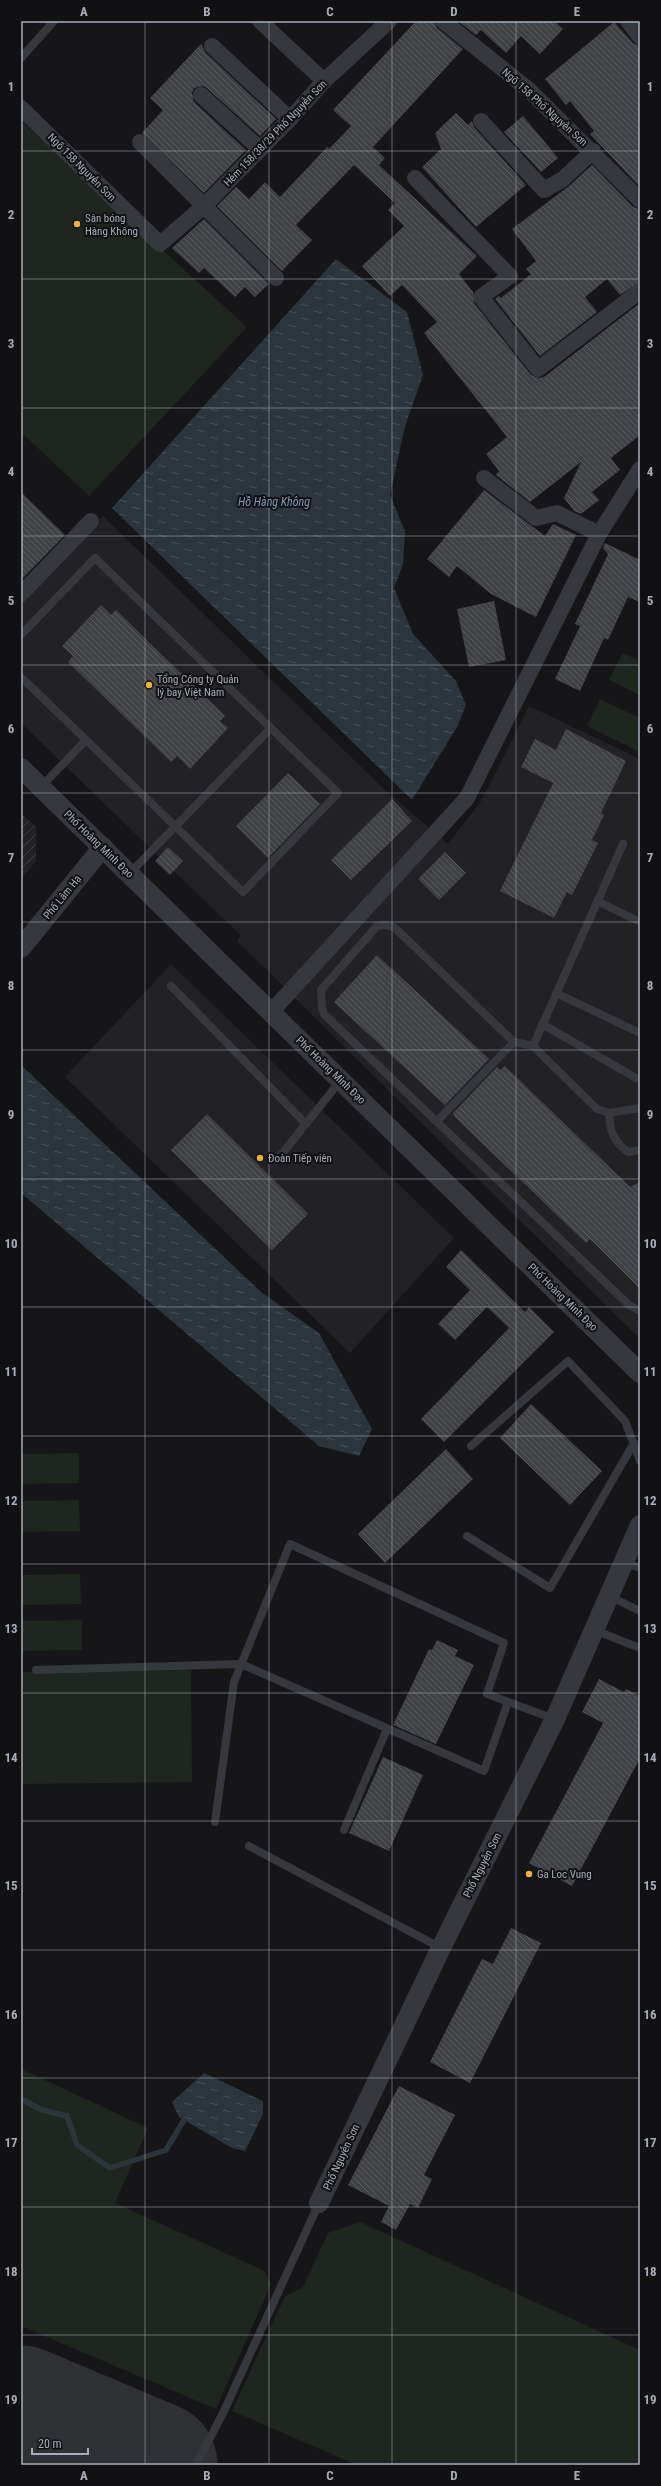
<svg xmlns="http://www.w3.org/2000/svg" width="661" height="2486" viewBox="0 0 661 2486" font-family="'Roboto Condensed',sans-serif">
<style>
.built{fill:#222225}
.industrial{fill:url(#industrial-furrows)}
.grass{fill:#1e261f}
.water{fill:url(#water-ripples)}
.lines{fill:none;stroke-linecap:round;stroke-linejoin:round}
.stream{stroke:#2c353c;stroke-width:5.5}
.runway{stroke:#303135;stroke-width:127}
.building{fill:url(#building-back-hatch)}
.service{stroke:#37383d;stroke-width:8}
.minor{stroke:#37383d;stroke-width:16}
.tertiary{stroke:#37383d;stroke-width:20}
.grid{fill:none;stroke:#a8adb8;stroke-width:1;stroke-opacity:0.55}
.poi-dot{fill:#f2b134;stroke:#111113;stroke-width:1.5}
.labels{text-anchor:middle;stroke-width:4;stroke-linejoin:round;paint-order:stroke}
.street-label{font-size:11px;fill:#a8adb8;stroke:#111113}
.poi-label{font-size:11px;fill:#a8adb8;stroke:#111113;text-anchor:start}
.water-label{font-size:12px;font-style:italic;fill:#7f9bb3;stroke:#111113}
.neatline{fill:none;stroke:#a8adb8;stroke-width:1.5}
.grid-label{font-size:13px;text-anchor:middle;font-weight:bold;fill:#a8adb8}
</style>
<defs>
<pattern id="industrial-furrows" width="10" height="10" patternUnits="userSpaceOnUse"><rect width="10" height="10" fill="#222225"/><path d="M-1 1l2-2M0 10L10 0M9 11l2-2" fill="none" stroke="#3f3f43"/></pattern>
<pattern id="water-ripples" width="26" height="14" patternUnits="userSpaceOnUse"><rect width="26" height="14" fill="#2c353c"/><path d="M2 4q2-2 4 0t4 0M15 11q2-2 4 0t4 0" fill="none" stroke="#485056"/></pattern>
<pattern id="building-back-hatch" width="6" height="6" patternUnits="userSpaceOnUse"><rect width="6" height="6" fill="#404145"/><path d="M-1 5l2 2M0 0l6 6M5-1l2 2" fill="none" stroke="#595a5e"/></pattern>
</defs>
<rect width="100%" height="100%" fill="#161618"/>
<g class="built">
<polygon points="103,516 383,788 448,844 481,801 529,706 640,759 640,1339 237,941 241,936 21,723 21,602"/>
<polygon points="171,964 454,1238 350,1353 65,1077"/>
</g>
<polygon class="industrial" points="21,813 36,827 36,861 21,879"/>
<g class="grass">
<polygon points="21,121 247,327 89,496 21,432"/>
<polygon points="623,653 640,661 640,695 609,680"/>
<polygon points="600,699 640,718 640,752 587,726"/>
<polygon points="79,1453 79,1483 21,1484 21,1454"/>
<polygon points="79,1500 80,1531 21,1532 21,1501"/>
<polygon points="80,1574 81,1604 21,1605 21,1575"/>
<polygon points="82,1620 82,1650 21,1651 21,1621"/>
<polygon points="191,1670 192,1782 21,1784 21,1672"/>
<polygon points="21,2069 148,2128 115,2203 265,2271 271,2284 216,2409 21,2326"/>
<polygon points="360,2222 640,2350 640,2465 357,2465 232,2411 285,2296 303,2287 328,2233"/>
</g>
<g class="water">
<polygon points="336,259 407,312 423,375 405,426 390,495 405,531 403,564 394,588 413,634 456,681 466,705 457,727 412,800 112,508"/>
<polygon points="21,1065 261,1292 319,1333 372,1429 359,1456 319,1446 21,1193"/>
<polygon points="204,2073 263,2101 263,2114 245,2151 232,2148 179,2117 172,2102"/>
</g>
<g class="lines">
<polyline class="stream" points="21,2099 42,2110 67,2116 77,2145 110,2168 166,2150 184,2120"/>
<polyline class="runway" points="21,2409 154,2465"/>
</g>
<g class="building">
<polygon points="416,21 434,21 437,28 463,49 373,147 385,158 379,165 477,256 459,274 473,292 474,303 531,375 539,378 544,377 640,303 640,435 611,458 620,470 592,492 599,500 581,514 574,511 564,498 581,462 530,502 496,475 499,471 486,454 507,437 424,333 437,322 402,285 390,296 362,266 404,226 388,210 395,203 354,165 296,225 312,240 282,271 217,206 236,187 249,199 265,182 280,197 327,147 329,149 351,126 333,110"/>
<polygon points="458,21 554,21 563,29 540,54 521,36 506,53 481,30 476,35"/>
<polygon points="614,22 633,43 640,46 640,187 590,134 594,131 570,101 566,105 545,79"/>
<polygon points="201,44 206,53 276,119 260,136 207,88 203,86 194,88 192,93 194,102 246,150 204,193 142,133 163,110 150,98"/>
<polygon points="456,113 468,125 472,121 474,127 526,185 476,227 422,167 441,149 435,133"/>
<polygon points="523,116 558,158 541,172 504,132"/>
<polygon points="592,165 633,207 640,209 640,282 620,295 607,279 585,297 597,312 540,356 495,299 499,296 501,298 531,274 526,269 536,261 512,229 569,186"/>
<polygon points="204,219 269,284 255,297 245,287 235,297 204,268 199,273 172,248"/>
<polygon points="484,490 545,536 553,524 576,535 536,617 491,594 457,566 449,577 427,559"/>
<polygon points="21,492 65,535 21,580"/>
<polygon points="605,543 640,560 640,602 628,597 608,640 604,638 580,691 555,679 580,626 575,624 608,554 603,548"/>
<polygon points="494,601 506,660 469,667 457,609"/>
<polygon points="101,605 111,615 116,610 225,716 220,721 228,728 190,769 177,756 171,762 68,662 73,656 62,646"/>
<polygon points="566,729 626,761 601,813 604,815 592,840 598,843 572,895 567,892 554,918 500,891 553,783 521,767 535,739 556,750"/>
<polygon points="288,773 320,804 268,858 236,826"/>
<polygon points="392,799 412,821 351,880 331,860"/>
<polygon points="168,847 183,861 170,875 155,861"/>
<polygon points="445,852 466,873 439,900 418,879"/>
<polygon points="377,955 489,1059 445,1105 334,1002"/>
<polygon points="505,1066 630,1187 640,1182 640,1289 590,1239 586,1243 455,1117 453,1113 497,1067 500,1070"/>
<polygon points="207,1114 308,1214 272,1250 171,1150"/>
<polygon points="461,1250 525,1312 529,1307 554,1332 444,1442 421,1419 509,1328 487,1307 455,1340 438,1324 470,1290 446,1267"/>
<polygon points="531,1404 602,1471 570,1505 500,1438"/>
<polygon points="446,1449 473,1479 385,1563 358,1534"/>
<polygon points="437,1640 458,1650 455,1656 474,1665 436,1744 393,1725 429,1649 432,1650"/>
<polygon points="599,1679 624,1692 626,1689 640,1696 640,1758 572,1886 529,1863 603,1723 582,1712"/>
<polygon points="383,1757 423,1775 389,1851 349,1833"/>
<polygon points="511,1928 541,1943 470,2083 430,2062 482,1959 493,1964"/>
<polygon points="399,2086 455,2115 424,2175 432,2179 418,2208 410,2204 396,2230 381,2222 389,2206 348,2185"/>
</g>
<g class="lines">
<g class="service">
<polyline points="21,58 54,21"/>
<polyline points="21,635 95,558 338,793 243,892 21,677"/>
<polyline points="41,787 86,740"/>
<polyline points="130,873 271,728"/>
<polyline points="597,901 640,922"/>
<polyline points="171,986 306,1124"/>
<polyline points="556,993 640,1033"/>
<polyline points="542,1024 636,1078 640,1078"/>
<polyline points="533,1046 623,844"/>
<polyline points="640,1108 609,1113 597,1109 533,1046 514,1042 394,927 385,925 377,926 321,990 322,1007 324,1014 629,1305 640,1311"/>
<path d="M609,1113c1,18 4,28 19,39l12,-2"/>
<polyline points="438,1120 514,1042"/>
<polyline points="281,1155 341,1080"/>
<polyline points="471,1446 568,1361 625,1421 640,1461"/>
<polyline points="467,1536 550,1588 634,1443"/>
<polyline points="624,1562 640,1568"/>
<polyline points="609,1596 640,1611"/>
<polyline points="594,1630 640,1648"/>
<polyline points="36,1670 241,1664 484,1771 508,1702"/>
<polyline points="215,1822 234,1682 290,1544 504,1643 487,1694 554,1719"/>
<polyline points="344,1830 387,1729"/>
<polyline points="249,1846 441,1948"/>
<polyline points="196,2465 224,2411 319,2203"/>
</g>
<g class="minor">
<polyline points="260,21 324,81"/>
<polyline points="443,21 529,90 640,200"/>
<polyline points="628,21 640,37"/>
<polyline points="212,46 290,119"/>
<polyline points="201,95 260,149"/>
<polyline points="21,108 160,244 204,206 290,119 324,81 389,21"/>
<polyline points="481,121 544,190 563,179 593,151"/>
<polyline points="140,142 276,278"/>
<polyline points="415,178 510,276 481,297 538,369 640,291"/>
<polyline points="484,478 536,518 557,513 599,534"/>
<polyline points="21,594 91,521"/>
<polyline points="271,1012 467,798 599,534 640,469"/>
</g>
<g class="tertiary">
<polyline points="21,768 640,1373"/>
<polyline points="21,948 103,847"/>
<polyline points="319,2203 441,1948 555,1719 640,1525"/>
</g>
</g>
<path class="grid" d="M145,21v2444M269,21v2444M392,21v2444M516,21v2444M21,151h619M21,279h619M21,408h619M21,536h619M21,665h619M21,793h619M21,922h619M21,1050h619M21,1179h619M21,1307h619M21,1436h619M21,1564h619M21,1693h619M21,1821h619M21,1950h619M21,2078h619M21,2207h619M21,2335h619"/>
<g class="poi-dot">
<circle cx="77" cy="224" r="4"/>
<circle cx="149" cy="685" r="4"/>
<circle cx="260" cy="1158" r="4"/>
<circle cx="529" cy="1874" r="4"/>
</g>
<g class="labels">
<g class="street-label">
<text transform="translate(545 107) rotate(42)" y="4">Ngõ 158 Phố Nguyễn Sơn</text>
<text transform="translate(275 133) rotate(-46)" y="4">Hẻm 158/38/29 Phố Nguyễn Sơn</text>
<text transform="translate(82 167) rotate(45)" y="4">Ngõ 158 Nguyễn Sơn</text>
<text transform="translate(99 844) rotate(44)" y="4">Phố Hoàng Minh Đạo</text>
<text transform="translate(62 897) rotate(-51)" y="4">Phố Lâm Hạ</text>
<text transform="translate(331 1070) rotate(44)" y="4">Phố Hoàng Minh Đạo</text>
<text transform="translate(563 1297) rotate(44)" y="4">Phố Hoàng Minh Đạo</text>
<text transform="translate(482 1865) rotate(-63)" y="4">Phố Nguyễn Sơn</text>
<text transform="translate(341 2157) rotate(-65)" y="4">Phố Nguyễn Sơn</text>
</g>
<g class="poi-label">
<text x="85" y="222">Sân bóng<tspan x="85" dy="13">Hàng Không</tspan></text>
<text x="157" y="683">Tổng Công ty Quản<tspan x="157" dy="13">lý bay Việt Nam</tspan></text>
<text x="268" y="1162">Đoàn Tiếp viên</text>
<text x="537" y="1878">Ga Loc Vung</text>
</g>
<g class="water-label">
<text x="274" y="506">Hồ Hàng Không</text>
</g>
</g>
<rect width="661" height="2486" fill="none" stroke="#111113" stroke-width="44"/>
<path d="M32 2448v6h56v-6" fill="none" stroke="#a8adb8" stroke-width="2"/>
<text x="38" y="2448" font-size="12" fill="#a8adb8" stroke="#111113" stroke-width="3" paint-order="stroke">20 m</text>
<rect x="22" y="22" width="617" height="2442" class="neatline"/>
<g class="grid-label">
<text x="84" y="16">A</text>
<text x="207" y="16">B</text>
<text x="330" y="16">C</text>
<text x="454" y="16">D</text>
<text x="577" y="16">E</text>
<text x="11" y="91">1</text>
<text x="650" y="91">1</text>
<text x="11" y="219">2</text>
<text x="650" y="219">2</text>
<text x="11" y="348">3</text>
<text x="650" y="348">3</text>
<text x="11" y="476">4</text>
<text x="650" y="476">4</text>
<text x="11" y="605">5</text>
<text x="650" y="605">5</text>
<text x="11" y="733">6</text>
<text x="650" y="733">6</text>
<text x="11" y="862">7</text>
<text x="650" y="862">7</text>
<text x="11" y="990">8</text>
<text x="650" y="990">8</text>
<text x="11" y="1119">9</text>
<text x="650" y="1119">9</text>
<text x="11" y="1248">10</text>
<text x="650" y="1248">10</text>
<text x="11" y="1376">11</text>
<text x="650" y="1376">11</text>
<text x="11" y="1505">12</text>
<text x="650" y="1505">12</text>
<text x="11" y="1633">13</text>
<text x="650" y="1633">13</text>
<text x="11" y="1762">14</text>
<text x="650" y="1762">14</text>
<text x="11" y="1890">15</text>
<text x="650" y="1890">15</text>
<text x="11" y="2019">16</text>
<text x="650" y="2019">16</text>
<text x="11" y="2147">17</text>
<text x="650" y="2147">17</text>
<text x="11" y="2276">18</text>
<text x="650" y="2276">18</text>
<text x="11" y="2404">19</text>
<text x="650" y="2404">19</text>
<text x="84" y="2480">A</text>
<text x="207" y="2480">B</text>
<text x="330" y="2480">C</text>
<text x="454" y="2480">D</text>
<text x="577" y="2480">E</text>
</g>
</svg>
